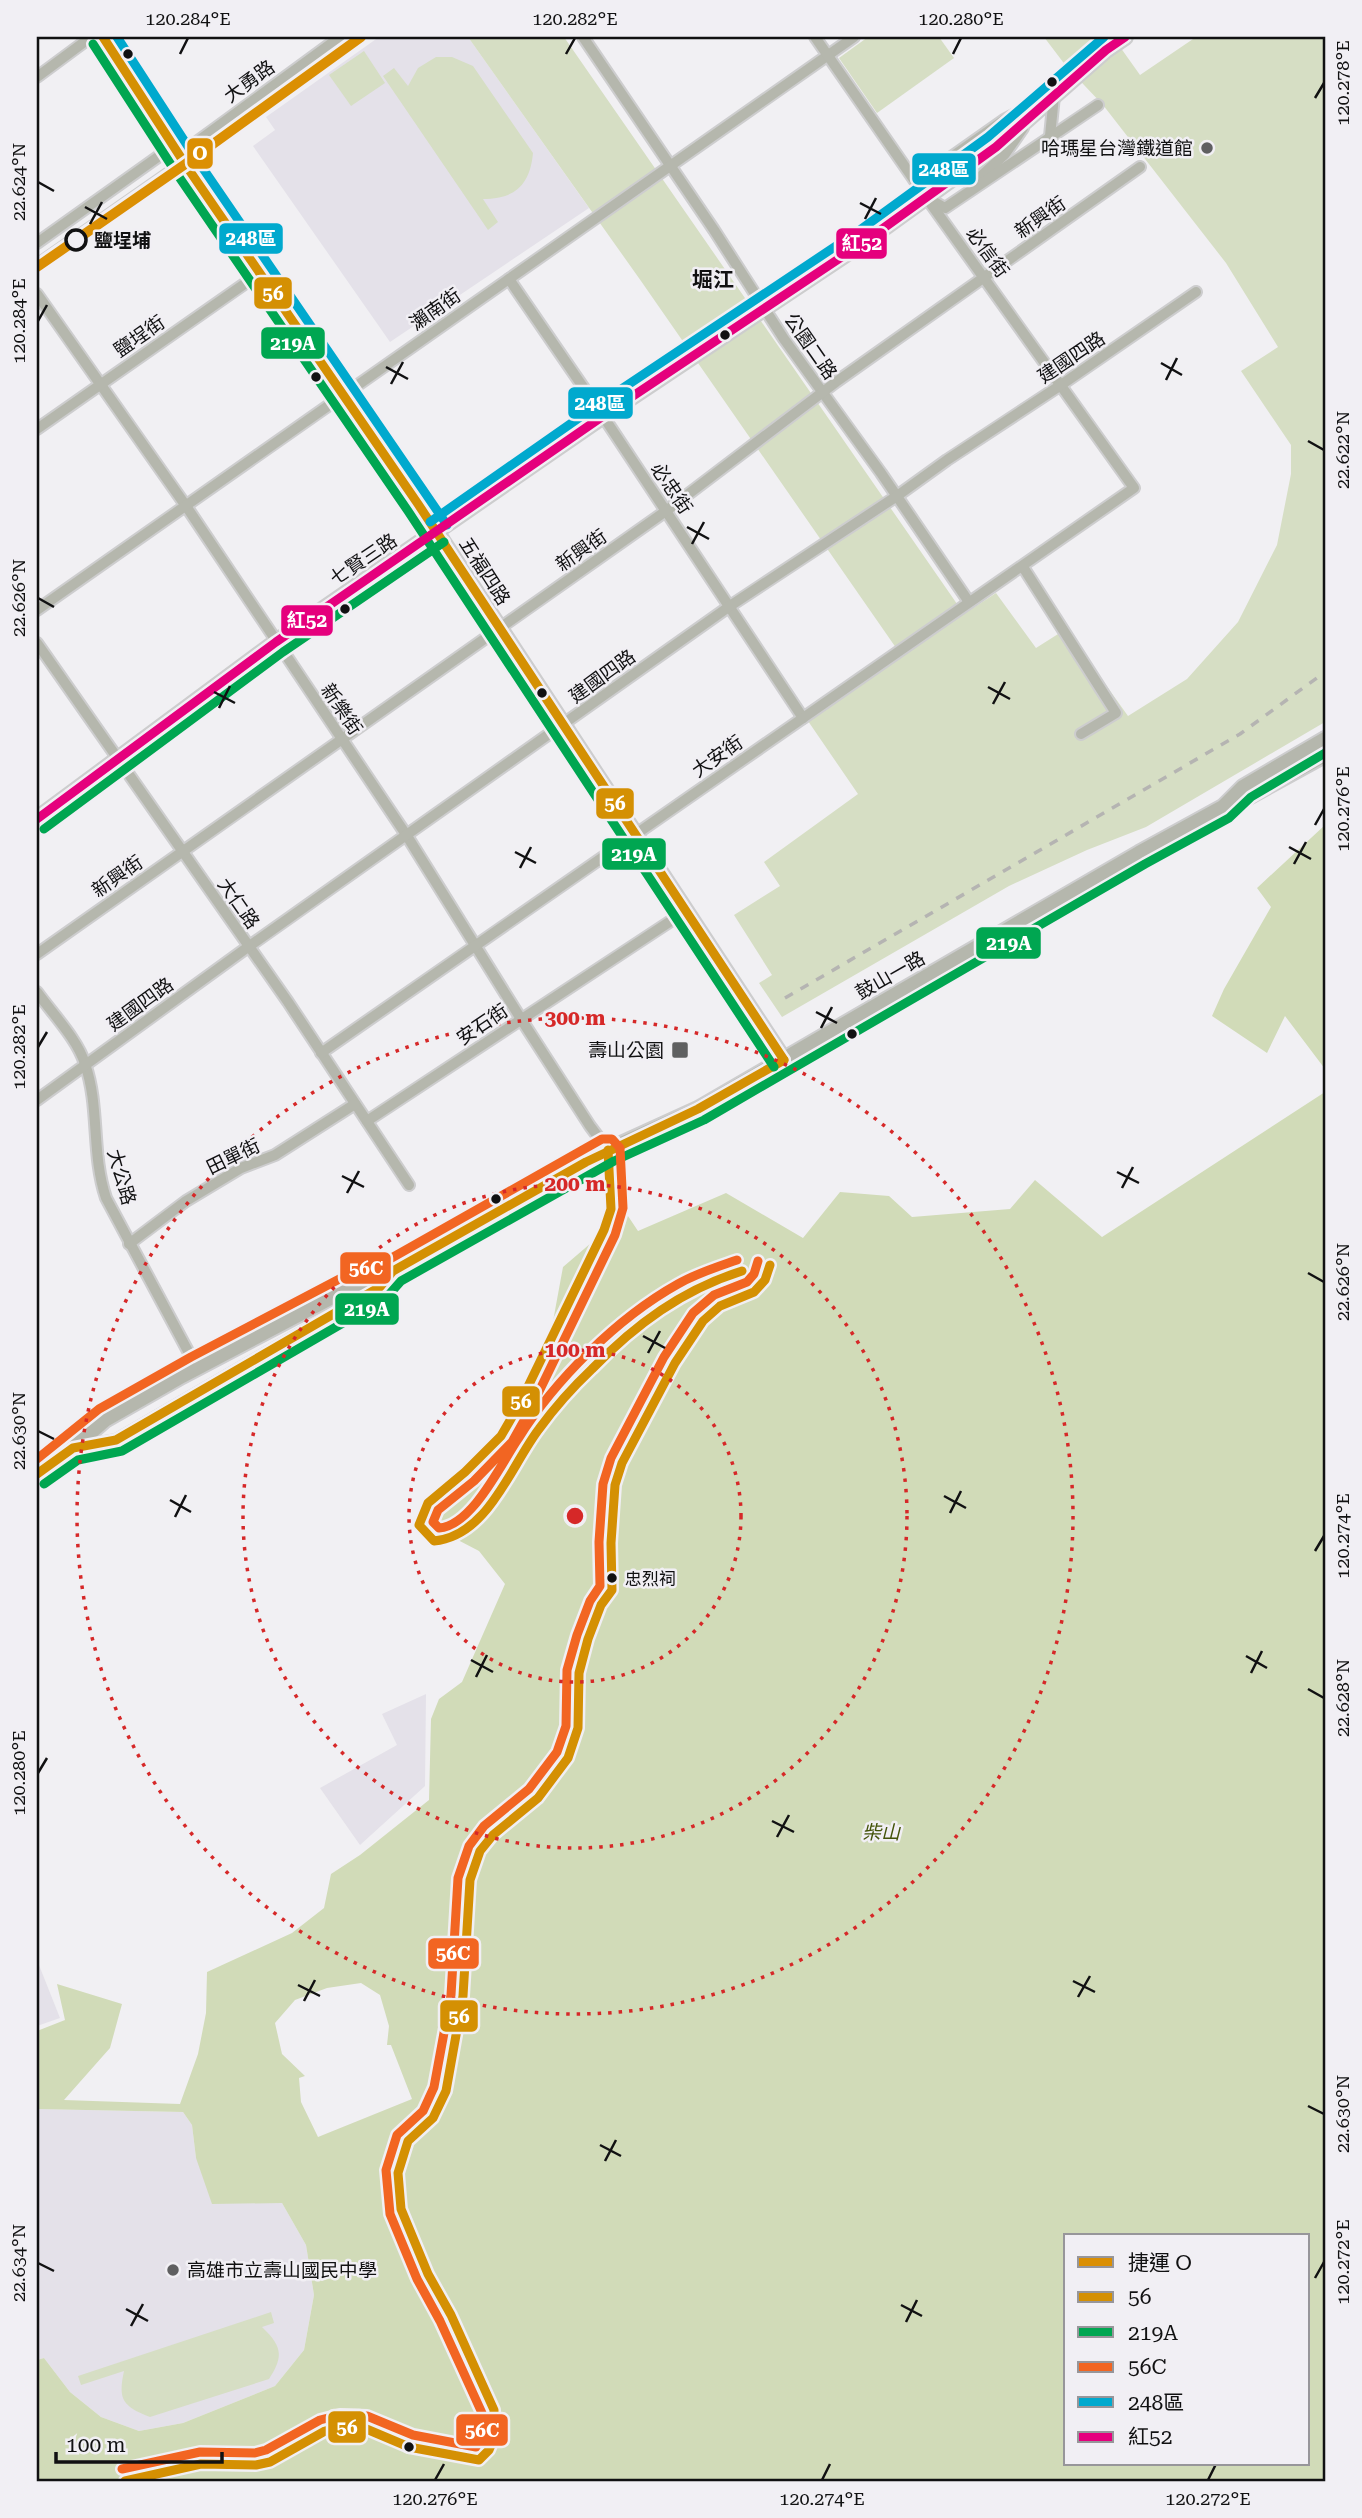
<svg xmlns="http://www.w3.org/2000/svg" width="1362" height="2518" viewBox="0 0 1362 2518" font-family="'Roboto Serif','Noto Sans TC',serif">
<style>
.built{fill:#e4e1e9}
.green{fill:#d6dec4}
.forest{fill:#d1dbb8;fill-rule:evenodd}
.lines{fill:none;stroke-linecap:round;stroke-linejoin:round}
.minor-casing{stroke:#cdcdce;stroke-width:14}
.tertiary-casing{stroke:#cdcdce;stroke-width:18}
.minor{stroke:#b5b7ad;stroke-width:10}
.tertiary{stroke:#b5b7ad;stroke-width:14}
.rail{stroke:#b5b4b2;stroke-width:3.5;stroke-dasharray:9 9;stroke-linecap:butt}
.bus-1-casing{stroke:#f1eff4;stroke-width:14}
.bus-2-casing{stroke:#f1eff4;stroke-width:14}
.bus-3-casing{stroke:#f1eff4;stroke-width:14}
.bus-4-casing{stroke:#f1eff4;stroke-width:14}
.bus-5-casing{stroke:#f1eff4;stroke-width:14}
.bus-1{stroke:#d49003;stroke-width:9}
.bus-2{stroke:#00a651;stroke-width:9}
.bus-3{stroke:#f26522;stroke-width:9}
.bus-4{stroke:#00a9ce;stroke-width:9}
.bus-5{stroke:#e5007d;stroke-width:9}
.metro-1-casing{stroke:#f1eff4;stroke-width:16}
.metro-1{stroke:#db8f03;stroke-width:10}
.ticks{fill:none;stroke:#111112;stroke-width:2.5}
.ring{fill:none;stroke:#d62828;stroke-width:3.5;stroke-dasharray:3.5 7}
.bus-dot{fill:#111112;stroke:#f1eff4;stroke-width:2.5}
.poi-dot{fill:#5f5f61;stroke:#f1eff4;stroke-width:2.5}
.stop-dot{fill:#f1eff4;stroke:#111112;stroke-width:3.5}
.labels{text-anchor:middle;stroke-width:5;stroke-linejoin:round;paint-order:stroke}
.bus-label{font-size:17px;fill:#111112;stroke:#f1eff4;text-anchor:start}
.street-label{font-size:19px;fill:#111112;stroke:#f1eff4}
.poi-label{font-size:19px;fill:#111112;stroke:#f1eff4;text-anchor:end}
.stop-label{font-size:19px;font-weight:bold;fill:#111112;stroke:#f1eff4;text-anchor:start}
.park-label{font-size:19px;font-style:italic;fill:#435309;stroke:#f1eff4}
.neighbourhood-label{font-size:21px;font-weight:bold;fill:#111112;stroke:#f1eff4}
.centre{fill:#d62828;stroke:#f1eff4;stroke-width:3.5}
.ring-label{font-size:21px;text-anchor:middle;font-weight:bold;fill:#d62828;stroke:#f1eff4;stroke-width:5;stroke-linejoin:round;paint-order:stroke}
.line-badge{stroke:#f1eff4;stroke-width:2.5}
.badge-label{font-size:19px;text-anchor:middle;font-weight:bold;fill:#fff}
.neatline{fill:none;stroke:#111112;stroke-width:2.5}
.ticks-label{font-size:18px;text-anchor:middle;fill:#111112}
</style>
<rect width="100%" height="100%" fill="#f1f0f3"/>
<g class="built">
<polygon points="379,37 468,37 589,208 390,342 253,146 275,130 266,117"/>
<polygon points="426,1694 425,1786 360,1845 320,1788 397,1745 382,1714"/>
<polygon points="37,1960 60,2018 37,2026"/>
<polygon points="37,2109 183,2112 192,2125 196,2158 282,2203 306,2245 314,2295 304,2350 275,2386 183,2423 139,2431 101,2417 70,2392 44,2358 37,2360"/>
</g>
<g class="green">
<polygon points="468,37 564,37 964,614 996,593 1036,648 1066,629 1128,716 1187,679 1238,622 1277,545 1291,474 1291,445 1241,371 1278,347 1226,263 1103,105 1066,66 1044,37 1103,37 1107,41 1113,37 1140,75 1196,37 1325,37 1325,722 1146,827 1087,850 1009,886 782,1017 759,983 772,975 734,915 780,886 764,862 858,794 808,721 901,655 641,281"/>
<polygon points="868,37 939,37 954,58 877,113 839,58"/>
<polygon points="364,51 385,83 351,106 329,75"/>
<path d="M436,57h16l21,9 60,87c-3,32 -18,46 -50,46l15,23 -10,8 -105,-154 11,-8 14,18 10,-18z"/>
<path d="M271,2312l3,11 -12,4c20,19 22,29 7,52l-119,38c-28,-11 -32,-18 -26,-46l-43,14 -3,-9z"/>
</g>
<g class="forest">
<polygon points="1325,825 1325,1069 1285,1016 1267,1053 1212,1016 1224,989 1271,907 1257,888"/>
<path d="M1325,1092v1389h-1288v-121l7,-2 26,34 31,25 38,14 44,-8 92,-37 29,-36 10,-55 -8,-50 -24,-42 -70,1 -16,-46 -4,-33 -9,-13 -146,-3v-78l28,-11 -8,-36 65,20 -12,44 -46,52 116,4 18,-50 8,-41 1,-41 85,-39 32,-25 7,-34 29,-19 69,-55 2,-81 8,-20 23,-17 43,-98 -26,-33 -48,-25v-20l77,-65 34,-60 21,-114 63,-54 12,18 88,-38 77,45 37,-46 49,4 23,21 98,-8 25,-29 67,57zM361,1983l19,12 9,31 -2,19h4l21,54 -94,38 -17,-35 -2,-24 6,-2 -23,-22 -7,-31 20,-23 32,-12zM1066,2236h242v228h-242z"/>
</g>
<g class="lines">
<defs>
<g id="minor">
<polyline points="583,37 714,230 784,339 881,473 969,602"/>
<polyline points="37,77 91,37"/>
<polyline points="1050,136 1054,96"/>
<polyline points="978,179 1005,154 1023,128"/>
<polyline points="926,194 923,177 1004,120 1045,98"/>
<polyline points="931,200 945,208 1098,105"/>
<polyline points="37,243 162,154 179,155"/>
<polyline points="37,265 176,168 179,155 340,37"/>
<polyline points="509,279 603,416 803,718"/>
<polyline points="37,294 186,506 407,836 521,1019 590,1126 608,1150"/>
<polyline points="37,429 260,273"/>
<polyline points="1023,567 1116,713 1081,734"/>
<polyline points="37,610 854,37"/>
<polyline points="37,643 288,1002 409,1185"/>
<polyline points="1223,807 1245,801 1325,757"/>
<polyline points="37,954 666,511 836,382 1140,167"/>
<path d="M37,992c15,21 41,48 48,72 15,43 6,89 21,134l91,170"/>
<polyline points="321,1053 1134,488 926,197 815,37"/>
<polyline points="37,1100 248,947 730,606 897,496 947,460 1061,385 1196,292"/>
<polyline points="367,1121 686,911"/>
<polyline points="129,1244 186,1201 241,1168 275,1155 355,1104"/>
<polyline points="73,1448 116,1440 380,1287 393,1272"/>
</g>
<g id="tertiary">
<polyline points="103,37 187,167 418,504 784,1060"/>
<polyline points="37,819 276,642 603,416 867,240 996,147 1106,50 1125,37"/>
<polyline points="37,1474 73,1448 105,1420 182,1376 353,1286 393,1271 608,1150 698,1109 1139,853 1223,807 1243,787 1325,739"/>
</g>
</defs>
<use href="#minor" class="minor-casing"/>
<use href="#tertiary" class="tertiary-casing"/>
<use href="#minor" class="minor"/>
<use href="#tertiary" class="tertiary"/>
<polyline class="rail" points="785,998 1240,734 1325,672"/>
<defs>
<g id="bus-1">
<polyline points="103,37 187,167 418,504 784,1060"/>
<path d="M608,1150l3,59 -7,21 -85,175 -18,31 -36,36 -37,31 -9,22 15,16c54,-5 76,-74 105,-112 16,-22 34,-42 53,-60 44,-45 90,-79 150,-98"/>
<polyline points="37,1474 73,1448 116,1440 380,1287 393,1271 586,1162 698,1109 784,1060"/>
<polyline points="125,2481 201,2464 256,2465 270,2462 325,2431 341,2427 364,2428 409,2447 479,2460 489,2450 494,2438 494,2410 451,2315 428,2274 401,2209 398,2173 408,2141 433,2118 446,2091 463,1996 470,1880 480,1851 493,1835 538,1798 568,1758 578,1728 579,1673 588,1639 601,1605 612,1590 611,1543 615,1485 622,1463 675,1363 703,1321 720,1306 754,1292 765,1280 770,1265"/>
</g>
<g id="bus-2">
<polyline points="93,44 177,174 408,511 774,1067"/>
<polyline points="44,829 283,652 444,542"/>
<polyline points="44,1484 78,1460 122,1451 386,1298 401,1281 614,1161 704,1120 1145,864 1229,818 1251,797 1325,753"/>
</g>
<g id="bus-3">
<path d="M37,1459l62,-50 92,-52 156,-82 41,-15 214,-121h10l8,9 3,60 -8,27 -85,175 -18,32 -38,39 -36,29 -5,12 6,6c33,-2 62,-64 79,-89 37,-59 99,-121 160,-155 19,-11 39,-17 59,-24"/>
<polyline points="122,2469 200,2452 255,2453 266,2450 320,2420 340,2415 367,2416 413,2435 476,2447 482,2435 482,2413 440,2321 417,2279 390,2214 386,2170 397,2135 423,2111 434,2087 451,1995 458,1878 469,1846 484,1826 529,1789 557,1752 566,1726 567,1670 577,1635 590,1601 600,1586 599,1542 603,1484 611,1458 664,1357 693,1313 714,1295 747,1282 754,1274 758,1261"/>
</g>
<g id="bus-4">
<polyline points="117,37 189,148 447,525"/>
<polyline points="430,522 596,406 860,230 988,137 1104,37"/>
</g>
<polyline id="bus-5" points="37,819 276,642 603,416 867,240 996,147 1106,50 1125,37"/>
</defs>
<use href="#bus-1" class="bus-1-casing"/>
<use href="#bus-2" class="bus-2-casing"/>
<use href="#bus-3" class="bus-3-casing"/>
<use href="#bus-4" class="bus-4-casing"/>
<use href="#bus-5" class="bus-5-casing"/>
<use href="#bus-1" class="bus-1"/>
<use href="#bus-2" class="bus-2"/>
<use href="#bus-3" class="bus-3"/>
<use href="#bus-4" class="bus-4"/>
<use href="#bus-5" class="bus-5"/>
<defs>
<polyline id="metro-1" points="37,267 184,165 361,37"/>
</defs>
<use href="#metro-1" class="metro-1-casing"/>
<use href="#metro-1" class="metro-1"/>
</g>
<path class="ticks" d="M180,54l8,-16M566,54l9,-16M953,54l8,-16M1315,98l9,-15M38,182l16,9M860,203l21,11M85,207l22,12M865,219l11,-21M90,224l12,-22M38,321l9,-16M1161,363l21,12M386,367l22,12M1166,380l11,-22M391,384l12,-22M1308,441l16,9M687,527l22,12M692,544l12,-22M38,598l16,9M988,687l22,12M214,692l21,11M993,704l12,-22M219,708l11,-22M1315,825l9,-16M1289,847l22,12M515,852l21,11M1294,864l12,-22M520,868l11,-21M816,1012l21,11M821,1028l11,-21M38,1047l9,-15M1117,1172l22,11M342,1176l22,11M1122,1188l11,-21M347,1193l12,-22M1308,1273l16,9M643,1336l22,12M648,1353l12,-22M38,1431l16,8M944,1496l22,12M170,1500l21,12M950,1513l11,-22M175,1517l11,-22M1315,1551l9,-15M1246,1656l21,12M471,1660l22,12M1251,1673l11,-22M476,1677l11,-22M1308,1689l16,9M38,1773l9,-15M772,1821l22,11M777,1837l12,-22M1073,1981l22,11M298,1985l22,11M1078,1997l12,-21M304,2001l11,-21M1308,2106l16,8M600,2145l21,11M605,2161l11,-21M38,2263l16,8M1315,2278l9,-16M901,2305l21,11M126,2309l22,12M906,2322l11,-22M131,2326l12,-22M435,2480l9,-16M822,2480l8,-16M1208,2480l8,-16"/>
<g class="ring">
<circle cx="575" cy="1516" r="166"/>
<circle cx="575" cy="1516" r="332"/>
<circle cx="575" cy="1516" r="498"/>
</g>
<g class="bus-dot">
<circle cx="128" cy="54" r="6"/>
<circle cx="1052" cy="82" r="6"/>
<circle cx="725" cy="335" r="6"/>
<circle cx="316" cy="377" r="6"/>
<circle cx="345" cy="609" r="6"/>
<circle cx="542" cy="693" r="6"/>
<circle cx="852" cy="1034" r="6"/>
<circle cx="496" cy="1199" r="6"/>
<circle cx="612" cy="1578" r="6"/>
<circle cx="409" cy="2447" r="6"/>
</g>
<g class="poi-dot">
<circle cx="1207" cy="148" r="7"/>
<rect x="671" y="1041" width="18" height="18" rx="3.5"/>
<circle cx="173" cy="2270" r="7"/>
</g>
<circle class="stop-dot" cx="76" cy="240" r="10"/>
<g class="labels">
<g class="bus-label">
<text x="625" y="1585">忠烈祠</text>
</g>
<g class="street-label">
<text transform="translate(249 81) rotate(-36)" y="7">大勇路</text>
<text transform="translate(1040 217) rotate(-35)" y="7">新興街</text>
<text transform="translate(988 252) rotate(54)" y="7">必信街</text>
<text transform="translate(435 309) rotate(-35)" y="7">瀨南街</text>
<text transform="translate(139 336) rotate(-35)" y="7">鹽埕街</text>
<text transform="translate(811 346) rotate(55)" y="7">公園二路</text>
<text transform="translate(1071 357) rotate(-34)" y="7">建國四路</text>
<text transform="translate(672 488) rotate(56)" y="7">必忠街</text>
<text transform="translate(581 550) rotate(-35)" y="7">新興街</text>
<text transform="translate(363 559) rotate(-34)" y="7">七賢三路</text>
<text transform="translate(485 571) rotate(57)" y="7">五福四路</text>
<text transform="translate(602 676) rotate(-36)" y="7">建國四路</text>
<text transform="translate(342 709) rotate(56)" y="7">新樂街</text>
<text transform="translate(717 756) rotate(-35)" y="7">大安街</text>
<text transform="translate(117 876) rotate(-35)" y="7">新興街</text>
<text transform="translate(239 903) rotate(55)" y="7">大仁路</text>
<text transform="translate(890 975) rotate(-30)" y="7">鼓山一路</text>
<text transform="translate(140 1004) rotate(-36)" y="7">建國四路</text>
<text transform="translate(482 1024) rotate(-34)" y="7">安石街</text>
<text transform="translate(233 1156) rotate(-26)" y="7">田單街</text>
<text transform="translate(122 1177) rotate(74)" y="7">大公路</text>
</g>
<g class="poi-label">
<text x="1193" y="155">哈瑪星台灣鐵道館</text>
<text x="664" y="1057">壽山公園</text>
<text x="187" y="2277" text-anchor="start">高雄市立壽山國民中學</text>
</g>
<g class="stop-label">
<text x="94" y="247">鹽埕埔</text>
</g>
<g class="park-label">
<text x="881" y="1839">柴山</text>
</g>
<g class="neighbourhood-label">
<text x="713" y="287">堀江</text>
</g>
</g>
<circle cx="575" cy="1516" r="10" class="centre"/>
<g class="ring-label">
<text x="575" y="1025">300 m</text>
<text x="575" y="1191">200 m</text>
<text x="575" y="1357">100 m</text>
</g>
<g class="line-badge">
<rect x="186" y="137" width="28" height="33" rx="7" fill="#db8f03"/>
<rect x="911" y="152" width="66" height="34" rx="7" fill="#00a9ce"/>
<rect x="218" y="222" width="66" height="33" rx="7" fill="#00a9ce"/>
<rect x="835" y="227" width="53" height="33" rx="7" fill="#e5007d"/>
<rect x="253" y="276" width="40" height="34" rx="7" fill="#d49003"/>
<rect x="260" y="326" width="66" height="34" rx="7" fill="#00a651"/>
<rect x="567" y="386" width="67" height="34" rx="7" fill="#00a9ce"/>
<rect x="280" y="604" width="54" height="33" rx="7" fill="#e5007d"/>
<rect x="595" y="787" width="40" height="33" rx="7" fill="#d49003"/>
<rect x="601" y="837" width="66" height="34" rx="7" fill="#00a651"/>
<rect x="975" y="926" width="67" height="34" rx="7" fill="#00a651"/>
<rect x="339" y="1251" width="53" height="34" rx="7" fill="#f26522"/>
<rect x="334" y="1292" width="66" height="34" rx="7" fill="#00a651"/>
<rect x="501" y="1385" width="40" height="33" rx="7" fill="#d49003"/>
<rect x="427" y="1937" width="53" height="33" rx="7" fill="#f26522"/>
<rect x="439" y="1999" width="40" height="34" rx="7" fill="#d49003"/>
<rect x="327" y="2410" width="40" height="34" rx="7" fill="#d49003"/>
<rect x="455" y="2413" width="54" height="34" rx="7" fill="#f26522"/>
</g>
<g class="badge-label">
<text x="200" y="160">O</text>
<text x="944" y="176">248區</text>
<text x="251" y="245">248區</text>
<text x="862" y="250">紅52</text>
<text x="273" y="300">56</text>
<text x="293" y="350">219A</text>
<text x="600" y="410">248區</text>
<text x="307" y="627">紅52</text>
<text x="615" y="810">56</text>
<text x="634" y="861">219A</text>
<text x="1009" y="950">219A</text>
<text x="366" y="1275">56C</text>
<text x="367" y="1316">219A</text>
<text x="521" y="1408">56</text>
<text x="453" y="1960">56C</text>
<text x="459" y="2023">56</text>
<text x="347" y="2434">56</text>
<text x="482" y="2437">56C</text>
</g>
<rect width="1362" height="2518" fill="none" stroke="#f1eff4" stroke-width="77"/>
<rect x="1064" y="2234" width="245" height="231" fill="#f1eff4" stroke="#97969a" stroke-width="2"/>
<rect x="1078" y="2257" width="35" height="10" fill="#db8f03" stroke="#97969a" stroke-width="2"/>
<text x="1128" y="2270" font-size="21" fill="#111112">捷運 O</text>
<rect x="1078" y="2292" width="35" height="10" fill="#d49003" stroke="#97969a" stroke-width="2"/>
<text x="1128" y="2304" font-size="21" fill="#111112">56</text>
<rect x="1078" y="2327" width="35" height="10" fill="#00a651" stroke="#97969a" stroke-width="2"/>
<text x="1128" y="2340" font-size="21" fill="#111112">219A</text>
<rect x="1078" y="2362" width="35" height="10" fill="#f26522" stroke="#97969a" stroke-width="2"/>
<text x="1128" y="2374" font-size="21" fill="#111112">56C</text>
<rect x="1078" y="2397" width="35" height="10" fill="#00a9ce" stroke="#97969a" stroke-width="2"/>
<text x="1128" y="2410" font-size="21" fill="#111112">248區</text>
<rect x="1078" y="2432" width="35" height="10" fill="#e5007d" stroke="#97969a" stroke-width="2"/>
<text x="1128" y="2444" font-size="21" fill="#111112">紅52</text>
<path d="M56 2452v10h166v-10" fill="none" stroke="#111112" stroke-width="3.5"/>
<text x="66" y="2452" font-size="21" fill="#111112" stroke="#f1eff4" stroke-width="5" paint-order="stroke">100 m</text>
<rect x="38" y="38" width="1286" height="2442" class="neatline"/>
<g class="ticks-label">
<text x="188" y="25">120.284°E</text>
<text x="575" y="25">120.282°E</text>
<text x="961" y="25">120.280°E</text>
<text transform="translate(1343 83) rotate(-90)" y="6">120.278°E</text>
<text transform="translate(19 182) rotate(-90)" y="6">22.624°N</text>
<text transform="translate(19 321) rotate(-90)" y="6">120.284°E</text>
<text transform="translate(1343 450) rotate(-90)" y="6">22.622°N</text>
<text transform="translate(19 598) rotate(-90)" y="6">22.626°N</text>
<text transform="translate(1343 809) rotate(-90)" y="6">120.276°E</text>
<text transform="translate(19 1047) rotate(-90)" y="6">120.282°E</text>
<text transform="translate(1343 1282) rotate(-90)" y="6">22.626°N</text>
<text transform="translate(19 1431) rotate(-90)" y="6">22.630°N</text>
<text transform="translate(1343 1536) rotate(-90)" y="6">120.274°E</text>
<text transform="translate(1343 1698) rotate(-90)" y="6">22.628°N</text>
<text transform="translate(19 1773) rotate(-90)" y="6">120.280°E</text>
<text transform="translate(1343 2114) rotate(-90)" y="6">22.630°N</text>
<text transform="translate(1343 2262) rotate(-90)" y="6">120.272°E</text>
<text transform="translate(19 2263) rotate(-90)" y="6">22.634°N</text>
<text x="435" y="2505">120.276°E</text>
<text x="822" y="2505">120.274°E</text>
<text x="1208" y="2505">120.272°E</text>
</g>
</svg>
